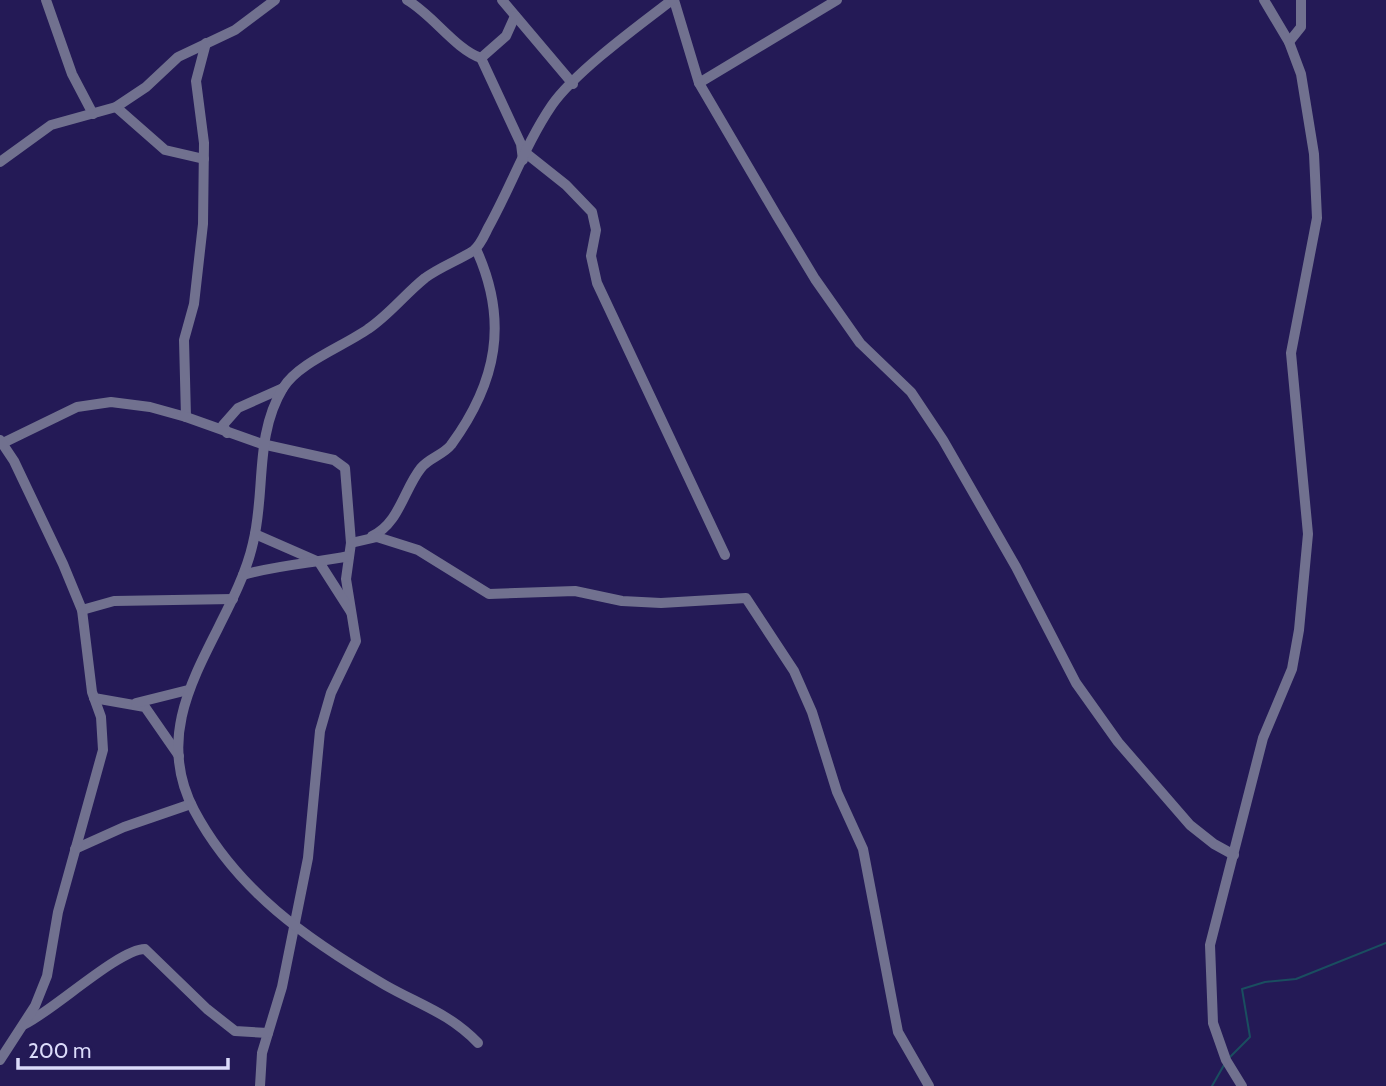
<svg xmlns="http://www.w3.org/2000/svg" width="1386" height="1086" viewBox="0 0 1386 1086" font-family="Cabin,sans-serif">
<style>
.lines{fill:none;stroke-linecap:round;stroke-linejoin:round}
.stream{stroke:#1a4e60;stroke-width:2}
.minor{stroke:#71718f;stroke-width:10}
</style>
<rect width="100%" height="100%" fill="#241a56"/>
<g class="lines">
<g class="stream">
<polyline points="1229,1058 1250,1037 1242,989 1265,982 1296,979 1386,943"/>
<polyline points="1212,1086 1224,1065"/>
</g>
<g class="minor">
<polyline points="46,0 72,74 93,114"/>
<path d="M407,0c26,15 48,49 74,58"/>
<polyline points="502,0 573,84"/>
<polyline points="674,0 699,83 777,216 815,279 860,343 911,392 943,440 1016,567 1076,683 1118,742 1190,825 1214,844 1234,855"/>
<polyline points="515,16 506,36 481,58 521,144 523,160"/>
<polyline points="1289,42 1301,27 1301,0"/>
<polyline points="699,83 837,0"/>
<polyline points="116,107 165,150 204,159"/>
<polyline points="527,154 566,185 592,212 596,230 591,256 597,283 725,555"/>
<polyline points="0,162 51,125 116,107 146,87 178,57 235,30 275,0"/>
<polyline points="186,417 184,340 194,304 203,224 204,143 196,81 206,43"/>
<polyline points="227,433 223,425 238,408 283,388"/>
<polyline points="3,443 77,407 111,402 150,407 186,417 262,444 334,460 345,468 351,543 346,579 356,641 331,693 320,731 308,858 282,987 262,1053 260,1086"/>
<polyline points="255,534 319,562 351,612"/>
<path d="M372,536c27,-12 32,-47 49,-68 8,-10 22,-13 30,-23 46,-63 58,-124 25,-196"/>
<polyline points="351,543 377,537 418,550 489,594 575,591 622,601 661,603 746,598 794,671 812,712 837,792 863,849 898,1032 929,1086"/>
<path d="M243,575c34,-10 71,-12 106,-19"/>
<polyline points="82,610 114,601 233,599"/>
<polyline points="94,698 145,707 179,756"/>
<polyline points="136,703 188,690"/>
<polyline points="75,849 124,827 191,804"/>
<path d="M25,1024c29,-14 94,-75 120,-75l62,60 28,22 33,2"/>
<path d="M478,1043c-29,-30 -58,-38 -93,-58 -77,-45 -148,-94 -191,-175 -52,-99 39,-178 59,-267 13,-52 1,-107 30,-155 15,-25 61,-42 85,-59 21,-14 37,-35 57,-51 15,-11 32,-17 48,-27 7,-5 11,-15 15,-23 22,-39 38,-85 64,-123 23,-33 86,-79 120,-105"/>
<polyline points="0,1060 35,1006 47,976 58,912 103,750 101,717 92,692 82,610 63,564 14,461 0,440"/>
<polyline points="1242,1086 1226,1060 1213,1023 1210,945 1263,738 1292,669 1299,630 1308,534 1291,353 1317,218 1314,154 1301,74 1289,42 1264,0"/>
</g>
</g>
<path d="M18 1058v10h210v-10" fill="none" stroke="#dbdbfa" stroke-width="3.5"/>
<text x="28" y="1058" font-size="21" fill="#dbdbfa" stroke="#241a56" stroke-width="5" paint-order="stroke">200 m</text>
</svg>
